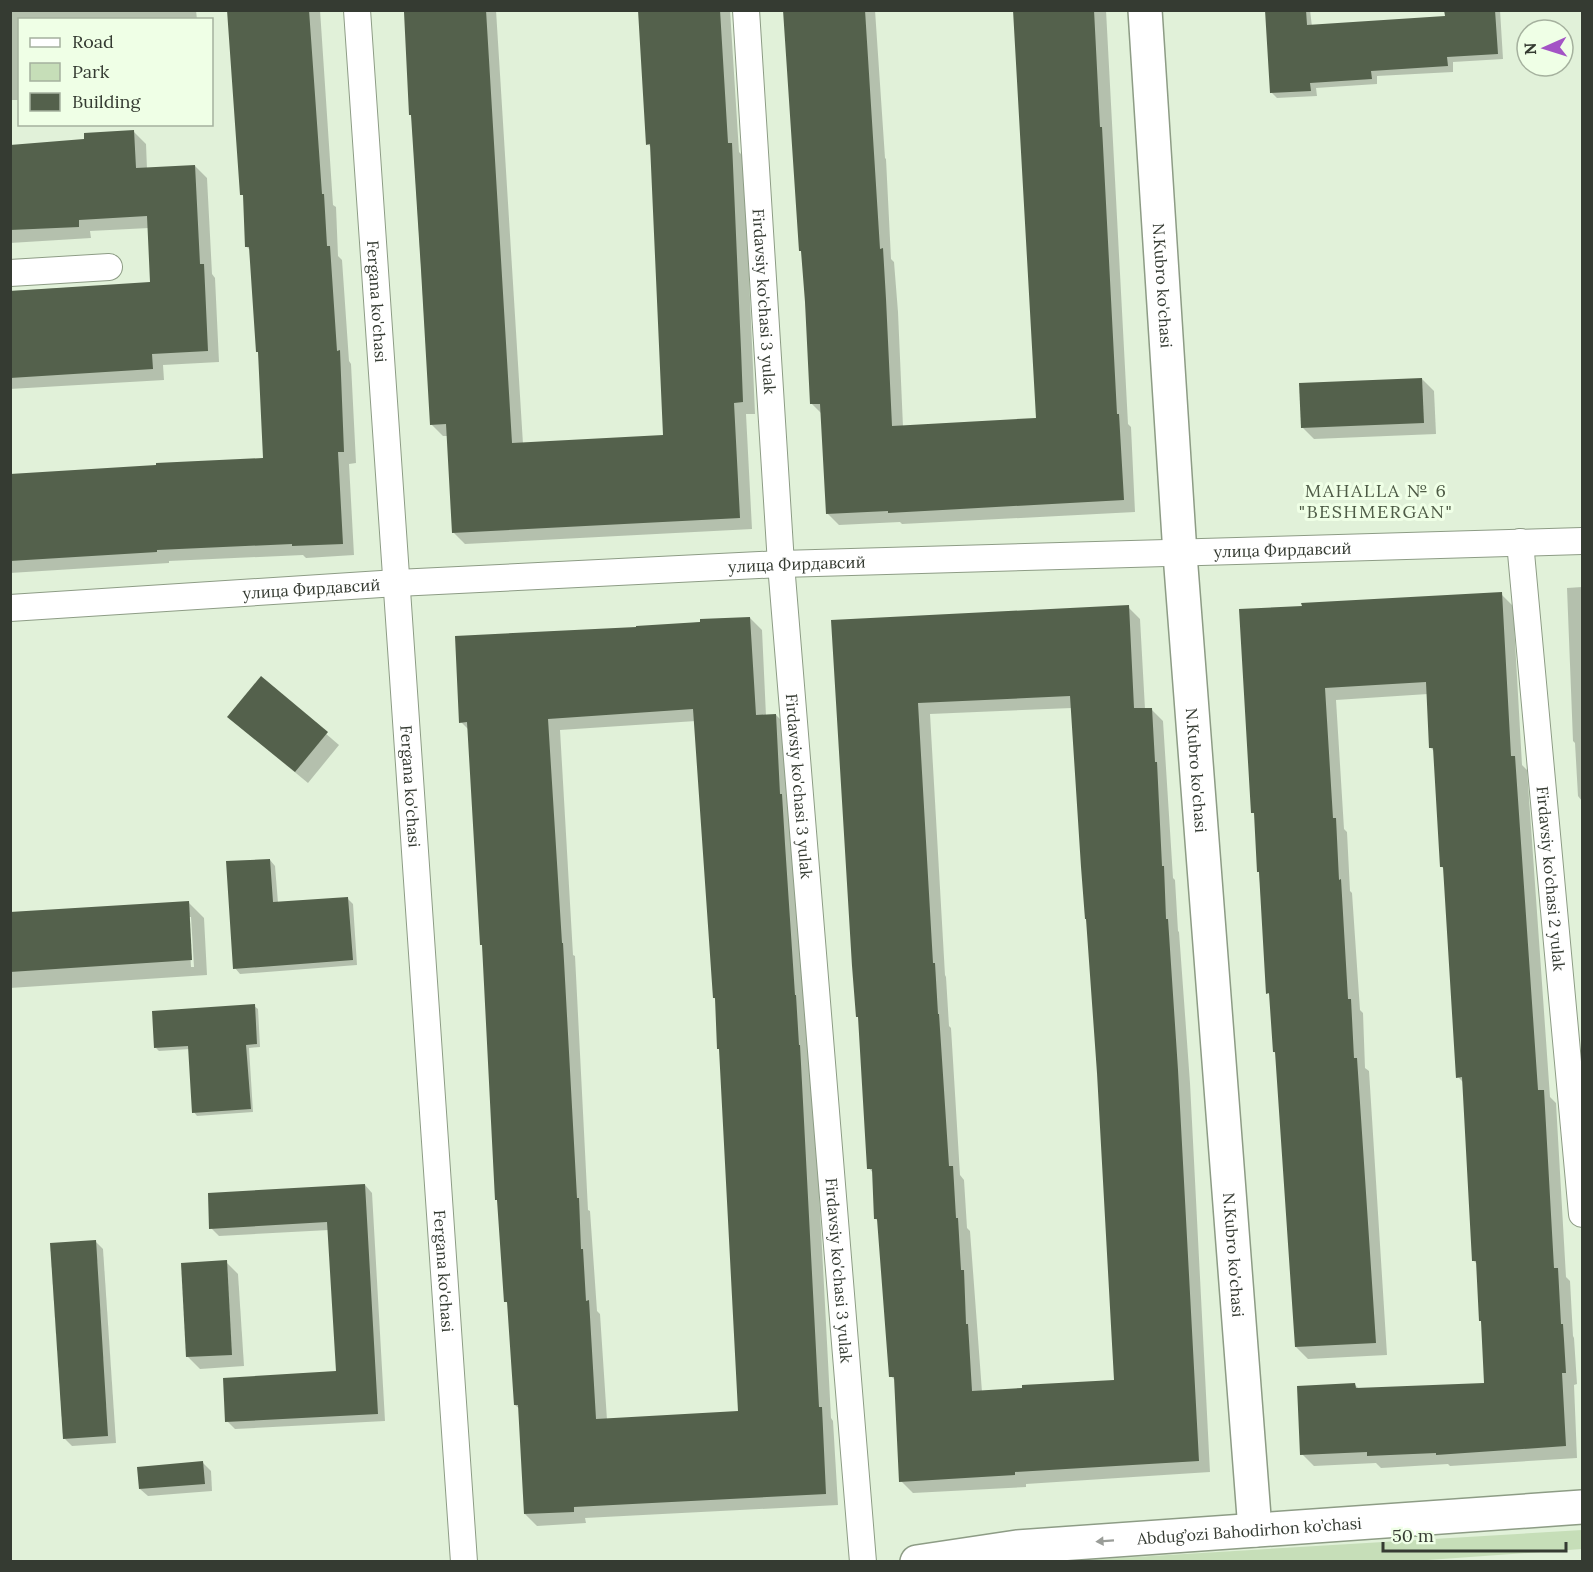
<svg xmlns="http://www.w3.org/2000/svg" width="1593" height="1572" viewBox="0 0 1593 1572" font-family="Lora,serif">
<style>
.green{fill:#c6deb8}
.shadow{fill:#0003;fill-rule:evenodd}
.building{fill:#54614c;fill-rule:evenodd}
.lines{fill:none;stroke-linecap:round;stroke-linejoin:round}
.street-casing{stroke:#8d9c85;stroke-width:28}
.secondary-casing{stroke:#8d9c85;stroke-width:36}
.street{stroke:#fff;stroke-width:26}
.secondary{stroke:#fff;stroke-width:33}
.oneway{fill:#9a9d98}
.labels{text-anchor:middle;stroke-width:6;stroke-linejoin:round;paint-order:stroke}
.street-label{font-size:16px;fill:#353b32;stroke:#efffe6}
.neighbourhood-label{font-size:18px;letter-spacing:1.5px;fill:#4d5a45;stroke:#efffe6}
</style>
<rect width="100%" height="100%" fill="#e1f1d9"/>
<polygon class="green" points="1582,1530 1582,1549 1400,1562 1069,1561"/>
<g class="shadow">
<polygon points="10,10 196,10 197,20 20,20 20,100 10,100"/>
<polygon points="229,10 320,10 333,205 336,207 338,256 342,260 349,361 351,364 356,463 349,464 354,555 306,558 303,555 169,561 169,563 10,573 10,475 265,460 260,354 250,250 247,247 244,197 242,194"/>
<polygon points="405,10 496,10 523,444 665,437 652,148 648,144 639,10 730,10 739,152 743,156 746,205 755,414 746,414 752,529 465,544 453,532 448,436 443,436 431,424"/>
<polygon points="784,10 875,10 885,158 886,159 891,259 894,262 898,312 903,427 1037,420 1014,10 1106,10 1128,424 1131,427 1135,512 902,524 900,522 839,525 827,513 822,414 811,403 803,253"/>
<polygon points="1266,10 1310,10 1312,27 1446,18 1446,10 1500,10 1503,59 1453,62 1453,72 1377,76 1377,84 1316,88 1317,96 1277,98 1271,92"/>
<polygon points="134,132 146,144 147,169 195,166 207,178 212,274 215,278 219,362 163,365 164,380 10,389 10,291 152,283 149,228 90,231 91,238 10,243 10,146 86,141"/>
<polygon points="1422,379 1434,391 1436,434 1314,439 1302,427"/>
<polygon points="1582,587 1582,801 1578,796 1575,743 1573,741 1567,588"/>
<polygon points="1501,594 1513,606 1522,765 1527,770 1550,1097 1556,1103 1566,1277 1570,1281 1573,1336 1574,1338 1577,1384 1574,1385 1577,1458 1450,1466 1448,1464 1381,1468 1376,1463 1314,1466 1302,1454 1355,1385 1359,1389 1486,1384 1478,1265 1474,1261 1464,1083 1458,1077 1444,869 1442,867 1435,752 1431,748 1428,694 1336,700 1344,829 1347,832 1350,891 1352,893 1360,1010 1363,1013 1365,1068 1369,1071 1387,1355 1308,1359 1296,1347 1277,1054 1274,1052 1271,996 1268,993 1255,815 1253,812 1240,611"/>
<path d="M1128,607l12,12 5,90h6l12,12 10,157 2,2 3,51 1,1 11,151 20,389 -184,12v3l-113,6 -12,-12 -5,-100 -5,-5 -12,-154 -3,-3 -3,-46 -4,-5 -36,-547zM1072,708l26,365 17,309 -133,10 -12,-161 -3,-3 -3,-48 -4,-5 -9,-147 -2,-2 -3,-49 -1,-2 -15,-261z"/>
<path d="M750,618l12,12 4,86 10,-1 12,12 24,332 19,359 2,3 5,84 -253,13 1,5 -49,3 -12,-12 -5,-105 -5,-4 -6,-101 -4,-3 -36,-571 -8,-8 176,-94zM696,721l18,277 2,1 4,51 20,363 -133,7 -7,-106 -3,-3 -7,-100 -2,-1 -13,-254 -2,-1 -13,-225z"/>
<polygon points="261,678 339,745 308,783 241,728"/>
<polygon points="270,860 275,866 278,903 347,898 353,904 357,965 240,974 235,968"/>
<path d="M188,902l16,16 3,57 -197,13v-74zM188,917h3l3,50h-3z"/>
<polygon points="254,1006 258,1009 260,1047 249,1048 253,1112 197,1116 194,1112 190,1049 159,1051 156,1048"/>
<polygon points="365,1185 372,1193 385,1421 235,1429 227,1421 337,1373 329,1230 219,1236 211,1228"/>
<polygon points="95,1241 103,1249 116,1443 72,1446 64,1438"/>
<polygon points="226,1262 238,1274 244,1366 200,1369 188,1357"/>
<polygon points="203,1463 211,1471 212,1491 148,1496 140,1489"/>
</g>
<g class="building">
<polygon points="227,10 309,10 322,194 324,194 327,246 330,246 337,351 340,350 344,452 338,452 343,544 292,546 292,544 157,550 157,552 10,561 10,474 156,465 156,463 263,458 258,352 256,352 249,247 245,247 243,195 240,195"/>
<polygon points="437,10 486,10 512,443 663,435 650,144 646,145 638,10 720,10 728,143 732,143 741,349 743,402 734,403 740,518 452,533 446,424 430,425 421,270 411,115 409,115 404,12"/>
<polygon points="783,10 865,10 880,249 883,248 886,299 892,426 1036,418 1013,10 1094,10 1100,127 1102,127 1117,414 1119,414 1124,500 888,513 888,511 826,514 820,404 810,404 805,302 801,251 799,251"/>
<polygon points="1265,10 1306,10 1307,25 1445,16 1444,10 1495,10 1498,54 1447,57 1448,66 1371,71 1372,79 1310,83 1311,91 1270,93"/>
<polygon points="134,130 136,168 195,165 200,264 204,264 208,351 152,354 153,369 10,378 10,291 150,282 147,216 79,220 79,227 10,230 10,145 84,139 84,133"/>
<polygon points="1422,378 1424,423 1301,428 1299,383"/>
<polygon points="1502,592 1511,756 1515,756 1538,1090 1544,1090 1554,1268 1558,1268 1561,1324 1563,1324 1566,1373 1562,1373 1566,1446 1436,1455 1436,1453 1367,1456 1367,1452 1300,1455 1297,1386 1355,1383 1356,1388 1484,1383 1481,1321 1479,1321 1476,1261 1472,1261 1462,1077 1456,1078 1443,867 1440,867 1433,748 1429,748 1426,682 1325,688 1333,818 1336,818 1339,880 1341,879 1348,999 1351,999 1354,1058 1357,1058 1376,1343 1295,1347 1275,1052 1273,1052 1269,993 1266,994 1259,872 1257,872 1254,813 1251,813 1239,609 1302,606 1301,603"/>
<path d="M1129,605l5,103h18l3,54h2l5,104h2l2,53h2l10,151 21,391 -184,11v3l-116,7 -5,-105h-5l-12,-158h-3l-2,-50h-5l-9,-152h-2l-4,-51 -21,-346zM1070,696l11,171 4,52h1l11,154 17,307 -92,5v3l-50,3 -4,-67h-2l-2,-54h-3l-3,-52h-2l-3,-52h-4l-10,-152h-1l-3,-51h-2l-15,-260z"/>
<path d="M750,617l6,98 20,-1 4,80h2l3,50 10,151h1l3,50h1l19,362h3l4,87 -252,13v5l-50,2 -6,-109h-4l-7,-103h-3l-7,-102h-2l-13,-255h-2l-13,-223 -8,1 -4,-87 181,-9v-1l64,-4v-3zM693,709l20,289h2l2,51h2l19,362 -142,8 -7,-119 -3,1 -3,-52h-2l-2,-51h-2l-14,-255h-1l-14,-224z"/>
<polygon points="261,676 328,732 295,772 227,717"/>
<polygon points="270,859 273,902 348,897 353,960 233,969 226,861"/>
<polygon points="189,901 192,960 10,972 10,912"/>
<polygon points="255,1004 257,1044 246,1045 251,1109 192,1113 188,1046 154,1048 152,1011"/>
<polygon points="365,1184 378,1414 225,1422 223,1378 336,1371 327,1222 209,1229 208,1193"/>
<polygon points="96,1240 108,1436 63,1439 50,1243"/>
<polygon points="227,1260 232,1355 186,1357 181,1263"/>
<polygon points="203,1461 205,1484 139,1489 137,1467"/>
</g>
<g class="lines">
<defs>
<g id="street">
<path id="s1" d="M357,10l107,1552"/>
<path id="s2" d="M746,10l35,554 82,998"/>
<polyline points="10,273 109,267"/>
<path id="s3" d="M1520,542l62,672"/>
<path id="s4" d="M10,608l387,-25 384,-19 801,-23"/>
</g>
<g id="secondary">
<path id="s5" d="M1145,10l35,544 75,976"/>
<path id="s6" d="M917,1562l100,-15 565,-40"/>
</g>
</defs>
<use href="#street" class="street-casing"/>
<use href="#secondary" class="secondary-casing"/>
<use href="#street" class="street"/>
<use href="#secondary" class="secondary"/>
</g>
<defs><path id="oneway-solid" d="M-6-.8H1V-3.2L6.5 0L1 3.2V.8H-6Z" transform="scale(1.5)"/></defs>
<use class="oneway" href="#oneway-solid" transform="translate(1105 1541) rotate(176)"/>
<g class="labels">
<g class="street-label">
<text dy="6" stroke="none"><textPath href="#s5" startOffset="276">N.Kubro ko'chasi</textPath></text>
<text dy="6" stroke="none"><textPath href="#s1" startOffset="292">Fergana ko'chasi</textPath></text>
<text dy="6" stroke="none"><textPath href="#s2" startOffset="292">Firdavsiy ko'chasi 3 yulak</textPath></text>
<text dy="6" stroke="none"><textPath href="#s4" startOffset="1274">улица Фирдавсий</textPath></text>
<text dy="6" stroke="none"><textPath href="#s4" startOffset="788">улица Фирдавсий</textPath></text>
<text dy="6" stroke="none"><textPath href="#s4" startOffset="302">улица Фирдавсий</textPath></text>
<text dy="6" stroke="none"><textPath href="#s5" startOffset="762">N.Kubro ko'chasi</textPath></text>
<text dy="6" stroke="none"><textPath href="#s1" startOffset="778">Fergana ko'chasi</textPath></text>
<text dy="6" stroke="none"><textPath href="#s2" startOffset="778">Firdavsiy ko'chasi 3 yulak</textPath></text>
<text dy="6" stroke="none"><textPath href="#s3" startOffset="338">Firdavsiy ko'chasi 2 yulak</textPath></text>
<text dy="6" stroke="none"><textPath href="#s5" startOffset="1248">N.Kubro ko'chasi</textPath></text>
<text dy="6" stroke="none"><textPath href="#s1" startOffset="1264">Fergana ko'chasi</textPath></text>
<text dy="6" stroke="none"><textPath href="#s2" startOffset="1264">Firdavsiy ko'chasi 3 yulak</textPath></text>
<text dy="6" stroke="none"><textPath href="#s6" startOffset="334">Abdug’ozi Bahodirhon ko’chasi</textPath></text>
</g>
<g class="neighbourhood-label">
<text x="1376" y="497">MAHALLA № 6<tspan x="1376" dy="21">"BESHMERGAN"</tspan></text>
</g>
</g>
<rect width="1593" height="1572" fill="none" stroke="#353b32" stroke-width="24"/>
<rect x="18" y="18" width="195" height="108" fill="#efffe6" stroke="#a5b19e" stroke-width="1.5"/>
<rect x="30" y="38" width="30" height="9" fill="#ffffff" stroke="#a5b19e" stroke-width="1.5"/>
<text x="72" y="48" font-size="18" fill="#353b32">Road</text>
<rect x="30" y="63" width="30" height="18" fill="#c6deb8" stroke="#a5b19e" stroke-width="1.5"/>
<text x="72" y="78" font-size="18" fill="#353b32">Park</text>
<rect x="30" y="93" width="30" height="18" fill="#54614c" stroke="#a5b19e" stroke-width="1.5"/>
<text x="72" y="108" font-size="18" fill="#353b32">Building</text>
<g transform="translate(1545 48) rotate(267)"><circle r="28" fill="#efffe6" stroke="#a5b19e" stroke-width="1.5"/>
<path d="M0-4.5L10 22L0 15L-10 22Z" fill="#a354c5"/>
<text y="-9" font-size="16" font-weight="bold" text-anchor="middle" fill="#353b32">N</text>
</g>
<path d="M1383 1542v9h183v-9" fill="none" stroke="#353b32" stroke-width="3"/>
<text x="1392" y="1542" font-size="18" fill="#353b32" stroke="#efffe6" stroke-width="4.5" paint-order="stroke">50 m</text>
</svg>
